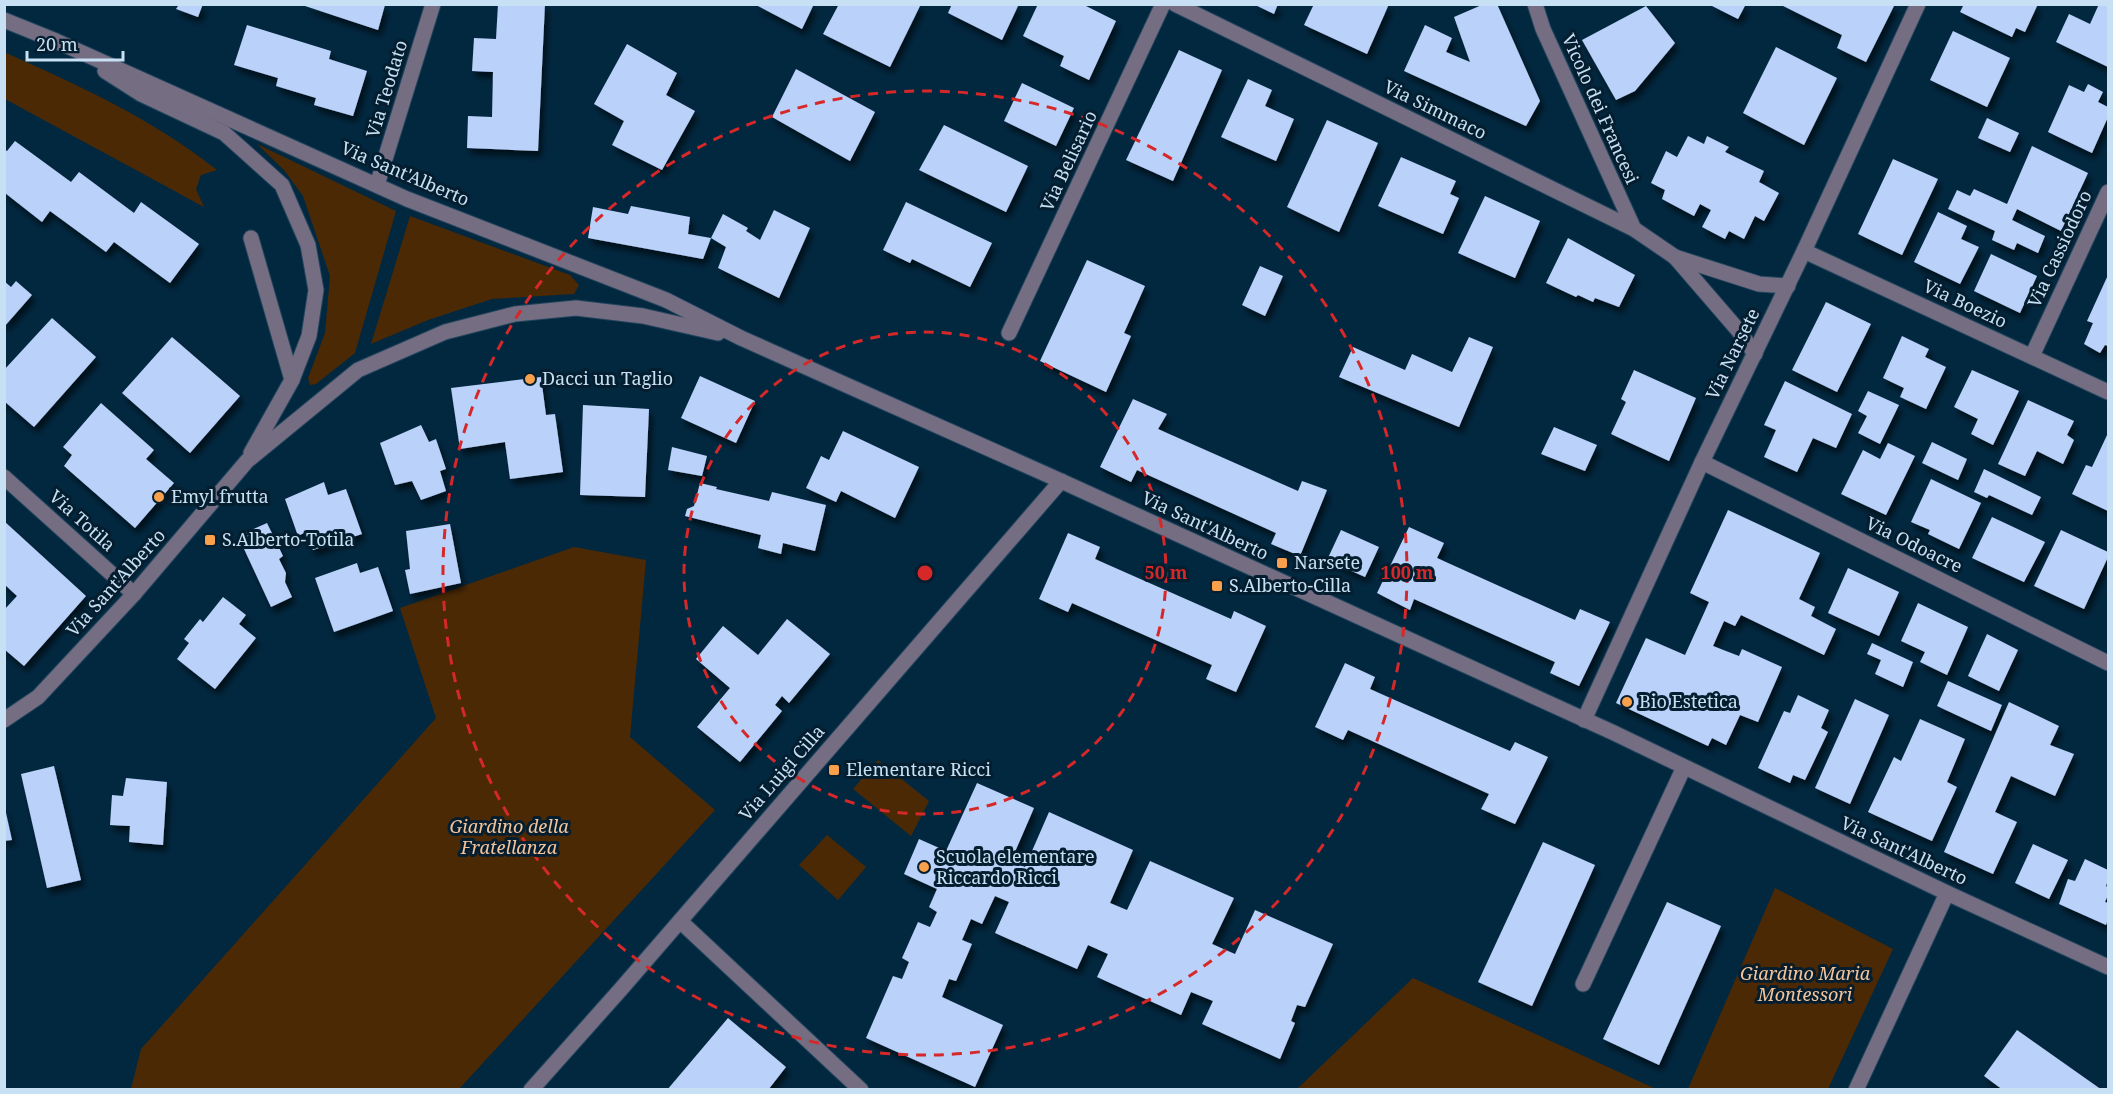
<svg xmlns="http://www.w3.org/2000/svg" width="2113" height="1094" viewBox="0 0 2113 1094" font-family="'Noto Serif',serif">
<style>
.green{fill:#4b2904}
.building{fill:#bad1f9;filter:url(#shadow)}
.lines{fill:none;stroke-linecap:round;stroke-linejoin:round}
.minor-casing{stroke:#22455d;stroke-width:17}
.minor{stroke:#756d82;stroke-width:15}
.ring{fill:none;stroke:#d62828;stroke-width:3;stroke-dasharray:10 8}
.poi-dot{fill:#f8a04b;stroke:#051e2f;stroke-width:2}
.labels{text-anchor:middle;stroke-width:6;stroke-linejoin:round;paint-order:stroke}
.street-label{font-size:18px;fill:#c8e0f4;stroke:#051e2f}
.poi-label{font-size:18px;fill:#c8e0f4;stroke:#051e2f;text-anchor:start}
.park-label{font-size:18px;font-style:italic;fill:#f5c49a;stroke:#051e2f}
.centre{fill:#d62828;stroke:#051e2f;stroke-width:3}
.ring-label{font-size:18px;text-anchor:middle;font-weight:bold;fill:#d62828;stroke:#051e2f;stroke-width:6;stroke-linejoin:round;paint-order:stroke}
</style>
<defs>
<filter id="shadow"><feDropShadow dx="3.5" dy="6" stdDeviation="3" flood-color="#0009"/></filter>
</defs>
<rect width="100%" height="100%" fill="#022840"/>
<g class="green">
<path d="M4,52c74,33 149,67 213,118l-16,5 -5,14 8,18 -199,-108z"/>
<polygon points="257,144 396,211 355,353 316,384 310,385 308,378 325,333 330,276 303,196 284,170"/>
<polygon points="410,216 570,275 579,285 574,294 492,299 428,320 371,344"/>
<polygon points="574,547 646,560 630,737 715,810 459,1089 131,1089 141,1049 436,718 400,608"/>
<polygon points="878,760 929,801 911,836 853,789"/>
<polygon points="827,835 866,867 838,900 799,865"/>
<polygon points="1775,888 1893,949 1828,1089 1688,1089"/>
<polygon points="1413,978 1656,1089 1297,1089"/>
</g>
<g class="building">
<polygon points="203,4 198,17 176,9 178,6 173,5"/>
<polygon points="498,4 545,4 538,151 467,148 468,116 492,117 493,72 472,71 474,38 496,39"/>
<polygon points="754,4 814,4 802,29"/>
<polygon points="839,4 921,4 890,67 823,34"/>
<polygon points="952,4 1019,4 1002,40 948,13"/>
<polygon points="1038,4 1082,4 1116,21 1089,80 1060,66 1064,56 1023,36"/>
<polygon points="1253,4 1278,4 1274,14"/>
<polygon points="1314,4 1389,4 1367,54 1304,25"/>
<polygon points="1484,4 1497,4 1540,101 1526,126 1404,71 1425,25 1452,38 1446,52 1470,62 1454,17"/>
<polygon points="1713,4 1746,4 1738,19 1712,6"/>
<polygon points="1779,4 1895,4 1866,62 1837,48 1842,35"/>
<polygon points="1964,4 2038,4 2025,32 2016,28 2012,37 1960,12"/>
<polygon points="2099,4 2108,4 2108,67 2056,42 2069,14 2090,24"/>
<polygon points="302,5 385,5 378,30"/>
<polygon points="1646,6 1675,43 1635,91 1616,100 1582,40"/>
<polygon points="247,25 331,51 329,59 367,71 353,116 314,105 316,98 276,86 278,78 234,65"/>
<polygon points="1953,31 2010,58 1987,107 1930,80"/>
<polygon points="627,44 677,73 666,95 695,111 662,170 612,145 624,121 594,104"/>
<polygon points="1776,47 1837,78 1804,145 1743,113"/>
<polygon points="1179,50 1222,70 1173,181 1126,160"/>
<polygon points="796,69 875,112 850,161 772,117"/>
<polygon points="1248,79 1272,90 1265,106 1294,119 1276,161 1221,137"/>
<polygon points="1022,83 1074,108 1056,146 1004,121"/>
<polygon points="2088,84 2103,92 2098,102 2108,107 2108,117 2092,153 2048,132 2069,85 2084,92"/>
<polygon points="1987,118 2019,133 2010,152 1978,138"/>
<polygon points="1327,120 1378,143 1339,232 1287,207"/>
<polygon points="944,125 1028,166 1006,212 919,170"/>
<polygon points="1688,136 1704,144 1707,136 1729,147 1725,152 1764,171 1759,182 1779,193 1764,221 1755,216 1744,239 1729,231 1725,239 1702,227 1711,210 1700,204 1694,216 1662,199 1665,190 1651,183 1666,151 1677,157"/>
<polygon points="15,141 71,182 79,172 134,213 141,202 199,244 170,283 114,242 106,252 50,211 42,222 5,193 5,150 7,151"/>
<polygon points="2032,146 2088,173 2061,231 2017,209 2012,220 2045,236 2038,253 2017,243 2014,250 1992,240 1995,231 1948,209 1957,190 1970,196 1974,189 2007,204"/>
<polygon points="1401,157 1456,181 1450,194 1459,198 1443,234 1378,206"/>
<polygon points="1893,159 1938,179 1902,255 1858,234"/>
<polygon points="1485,196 1540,221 1515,278 1458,253"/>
<polygon points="906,202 992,243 970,287 912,259 910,263 883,250"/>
<polygon points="631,206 690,217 688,234 711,238 703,259 588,238 593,207 628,214"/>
<polygon points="774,210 810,228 779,298 718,268 726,247 711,238 723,214 748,228 746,231 760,240"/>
<polygon points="1938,212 1967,226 1961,239 1979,247 1960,284 1914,262"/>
<polygon points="1568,238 1635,275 1619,307 1595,298 1593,302 1578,295 1576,297 1546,283"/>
<polygon points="1991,254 2037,276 2020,313 1974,291"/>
<polygon points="1087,260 1145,286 1124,333 1131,336 1106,392 1040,361"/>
<polygon points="1260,266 1283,276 1265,316 1242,305"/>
<polygon points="2108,275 2108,346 2105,345 2100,353 2084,344 2093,323 2087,321"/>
<polygon points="4,281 11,287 16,281 32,295 4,327"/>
<polygon points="1826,302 1871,324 1837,392 1792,370"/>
<polygon points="52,318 96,357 34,427 4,401 4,370"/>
<polygon points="1902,336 1929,349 1925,357 1946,367 1926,409 1900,397 1904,388 1883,378"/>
<polygon points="172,337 240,396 190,453 122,393"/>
<polygon points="1469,337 1493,347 1459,427 1339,377 1353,347 1405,370 1412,354 1452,372"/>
<polygon points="1634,370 1696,398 1669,461 1611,434 1626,402 1621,399"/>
<polygon points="1972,370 2019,391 1993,445 1971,434 1978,419 1954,407"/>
<polygon points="700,376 755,401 736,443 681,418"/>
<polygon points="541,377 546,415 555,414 563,472 510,479 505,442 460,449 451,388"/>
<polygon points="1785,381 1852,414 1836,448 1813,438 1797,472 1764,457 1776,430 1764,425"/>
<polygon points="1868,391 1899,405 1880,444 1858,433 1867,416 1858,411"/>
<polygon points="1133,399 1167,414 1158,429 1298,491 1302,481 1327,490 1300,556 1271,544 1276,533 1137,470 1131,482 1100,467"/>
<polygon points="2028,400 2074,421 2067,435 2074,440 2063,464 2037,451 2025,476 1998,464"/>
<polygon points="101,403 154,450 146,459 174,483 135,528 64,466 72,455 63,447"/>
<polygon points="583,405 649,409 645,497 580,495"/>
<polygon points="421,425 429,442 436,439 446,469 440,471 446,491 421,500 412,481 395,485 380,443"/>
<polygon points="1554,427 1597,445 1585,471 1541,454"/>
<polygon points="843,431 919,467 895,518 841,491 836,502 806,488 821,456 829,460"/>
<polygon points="2108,433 2108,511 2072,494 2086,465 2092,467"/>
<polygon points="1932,442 1967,459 1958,480 1922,463"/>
<polygon points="1888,443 1915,456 1886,515 1841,494 1863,450 1880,459"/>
<polygon points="672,447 707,456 702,476 668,470"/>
<polygon points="1984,469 2041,497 2032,515 1989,495 1987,498 1974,492"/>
<polygon points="1931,479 1981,503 1959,549 1928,534 1930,530 1911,522"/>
<polygon points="324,482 328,495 346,489 362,534 313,550 304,533 298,536 285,499"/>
<polygon points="700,483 717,487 716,489 769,501 772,492 826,505 815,551 783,543 781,554 758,548 761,535 685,516 687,509 694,506"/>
<polygon points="1728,510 1820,553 1799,599 1815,607 1811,616 1836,629 1824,655 1741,615 1735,626 1724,621 1713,646 1739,656 1742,649 1782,667 1758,722 1740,715 1726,745 1712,738 1708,746 1616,703 1646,638 1685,655 1709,602 1690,593"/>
<polygon points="1992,517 2045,542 2024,582 1972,558"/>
<polygon points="4,521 86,596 24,666 4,649 4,610 17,596 4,584"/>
<polygon points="267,523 283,556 279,559 286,573 285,582 292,597 271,607 238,536"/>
<polygon points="450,524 461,583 410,594 405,570 410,569 406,531"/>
<polygon points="1409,527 1444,543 1437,558 1575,620 1580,609 1610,622 1579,686 1550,673 1555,662 1414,599 1410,610 1377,593"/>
<polygon points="1341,530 1379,547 1365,577 1327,560"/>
<polygon points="2061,530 2108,552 2108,557 2084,609 2034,586"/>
<polygon points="1068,533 1100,547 1095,559 1231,619 1234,611 1266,626 1236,692 1206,679 1212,665 1072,603 1068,612 1039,599"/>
<polygon points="357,563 360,573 378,567 393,611 334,632 315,578"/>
<polygon points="1848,568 1899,592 1879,636 1828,613"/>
<polygon points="223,597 246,615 239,624 256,638 215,689 177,659 189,643 184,639 200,619 203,622"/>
<polygon points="1918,603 1968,627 1947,675 1920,662 1925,652 1901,641"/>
<polygon points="787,619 830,654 789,703 782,696 775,705 782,711 740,762 697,727 730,688 696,659 723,626 758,655"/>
<polygon points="1987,634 2018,650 1999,691 1968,676"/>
<polygon points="1872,643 1913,662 1903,687 1875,674 1881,660 1867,654"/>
<polygon points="1345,663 1375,677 1370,689 1510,751 1515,742 1548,757 1515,824 1481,809 1489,794 1348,730 1343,740 1315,727"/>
<polygon points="1948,681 2002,705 1991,731 1937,706"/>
<polygon points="1798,695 1829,710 1821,728 1828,732 1805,780 1793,775 1790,783 1758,768 1784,711 1790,713"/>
<polygon points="1855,699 1889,715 1850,804 1815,788"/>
<polygon points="2009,702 2059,726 2050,745 2074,754 2055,796 2011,776 1995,812 2017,822 1993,874 1944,852"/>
<polygon points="1920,719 1965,739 1947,782 1957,787 1932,841 1868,812 1894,757 1901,761"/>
<polygon points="54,766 81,880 47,888 21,774"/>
<polygon points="126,778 167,782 163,845 129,842 130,826 110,825 112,795 123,796"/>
<polygon points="977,783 1034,808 1011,861 1025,867 1049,812 1133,850 1110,903 1127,910 1150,861 1234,898 1212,944 1235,954 1255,910 1333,944 1305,1007 1297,1005 1291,1021 1295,1023 1280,1059 1202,1024 1213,1001 1191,992 1181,1015 1097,977 1108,954 1088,945 1077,969 995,933 1009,902 995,896 982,924 971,919 962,940 972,944 956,981 949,979 942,997 1003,1025 975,1087 866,1038 893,976 902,979 909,962 902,958 918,922 930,927 937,912 929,907 937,889 904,874 919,839 946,851"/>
<polygon points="4,804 12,840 4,841"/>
<polygon points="1543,842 1595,865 1532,1006 1478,982"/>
<polygon points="2033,844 2068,860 2049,899 2015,883"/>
<polygon points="2085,859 2108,870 2108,880 2106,886 2108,888 2108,895 2105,902 2108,903 2108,919 2106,925 2059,904 2068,879 2075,881"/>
<polygon points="1667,902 1721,926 1659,1065 1603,1039"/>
<polygon points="728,1018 786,1067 768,1090 667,1090"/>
<polygon points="2017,1030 2102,1090 2003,1090 1984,1076"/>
</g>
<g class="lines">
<defs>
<g id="minor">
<polyline points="1175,4 1634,229 1675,257 1759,284 1788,286"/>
<polyline points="1535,4 1543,29 1634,229"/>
<polyline points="4,20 56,41 407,199 666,300 741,338 1061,481 1612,732 1947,893 2108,967"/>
<polyline points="105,71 141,94 224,133 282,185 308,245 316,290 309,336 292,380 251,453"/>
<polyline points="377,185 433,4"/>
<polyline points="251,238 292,380"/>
<polyline points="1804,251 2108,392"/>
<polyline points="1675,257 1738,330 1755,354"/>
<polyline points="1009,333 1163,4"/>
<polyline points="2032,356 2108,192"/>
<polyline points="1702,462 2108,663"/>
<polyline points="4,477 134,594"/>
<polyline points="4,720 38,697 134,594 247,461 358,370 445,332 515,314 576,308 643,316 718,333"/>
<polyline points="1584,720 1702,462 1804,251 1918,4"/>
<polyline points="680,921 861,1090"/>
<polyline points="1583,984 1684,767"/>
<polyline points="531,1090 621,989 1061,481"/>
<polyline points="1856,1090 1947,893"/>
</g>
</defs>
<use href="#minor" class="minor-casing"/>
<use href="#minor" class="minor"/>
</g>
<g class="ring">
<circle cx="925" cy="573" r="241"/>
<circle cx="925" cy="573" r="482"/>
</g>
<g class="poi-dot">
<circle cx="530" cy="379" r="6"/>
<circle cx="159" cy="497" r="6"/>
<rect x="204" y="534" width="12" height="12" rx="3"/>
<rect x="1276" y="557" width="12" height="12" rx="3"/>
<rect x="1211" y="580" width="12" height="12" rx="3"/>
<circle cx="1627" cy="702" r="6"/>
<rect x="828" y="764" width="12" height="12" rx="3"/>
<circle cx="924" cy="867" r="6"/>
</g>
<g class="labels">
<g class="street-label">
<text transform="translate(387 89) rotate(-73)" y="6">Via Teodato</text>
<text transform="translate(1600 109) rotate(66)" y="6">Vicolo dei Francesi</text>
<text transform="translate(1435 110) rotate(26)" y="6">Via Simmaco</text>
<text transform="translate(1069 161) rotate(-65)" y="6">Via Belisario</text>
<text transform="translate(405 174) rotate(23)" y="6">Via Sant'Alberto</text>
<text transform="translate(2060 249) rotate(-65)" y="6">Via Cassiodoro</text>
<text transform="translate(1965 304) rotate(25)" y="6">Via Boezio</text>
<text transform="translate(1733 354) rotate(-64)" y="6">Via Narsete</text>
<text transform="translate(82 521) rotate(42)" y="6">Via Totila</text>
<text transform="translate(1205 526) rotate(25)" y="6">Via Sant'Alberto</text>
<text transform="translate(1914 545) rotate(26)" y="6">Via Odoacre</text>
<text transform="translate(116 583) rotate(-48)" y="6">Via Sant'Alberto</text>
<text transform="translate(782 773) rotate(-49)" y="6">Via Luigi Cilla</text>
<text transform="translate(1904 851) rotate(25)" y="6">Via Sant'Alberto</text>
</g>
<g class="poi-label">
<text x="542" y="385">Dacci un Taglio</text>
<text x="171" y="503">Emyl frutta</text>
<text x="222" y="546">S.Alberto-Totila</text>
<text x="1294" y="569">Narsete</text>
<text x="1229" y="592">S.Alberto-Cilla</text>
<text x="1639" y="708">Bio Estetica</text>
<text x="846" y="776">Elementare Ricci</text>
<text x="936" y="863">Scuola elementare<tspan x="936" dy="21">Riccardo Ricci</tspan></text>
</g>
<g class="park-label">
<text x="509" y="833">Giardino della<tspan x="509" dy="21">Fratellanza</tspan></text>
<text x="1805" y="980">Giardino Maria<tspan x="1805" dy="21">Montessori</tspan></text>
</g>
</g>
<circle cx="925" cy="573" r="9" class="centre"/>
<g class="ring-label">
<text x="1166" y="579">50 m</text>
<text x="1407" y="579">100 m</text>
</g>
<rect width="2113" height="1094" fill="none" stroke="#c8e0f4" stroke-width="12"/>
<path d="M27 51v9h96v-9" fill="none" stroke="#c8e0f4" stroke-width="3"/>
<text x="36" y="51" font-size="18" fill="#c8e0f4" stroke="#051e2f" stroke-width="4.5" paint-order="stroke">20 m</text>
</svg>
